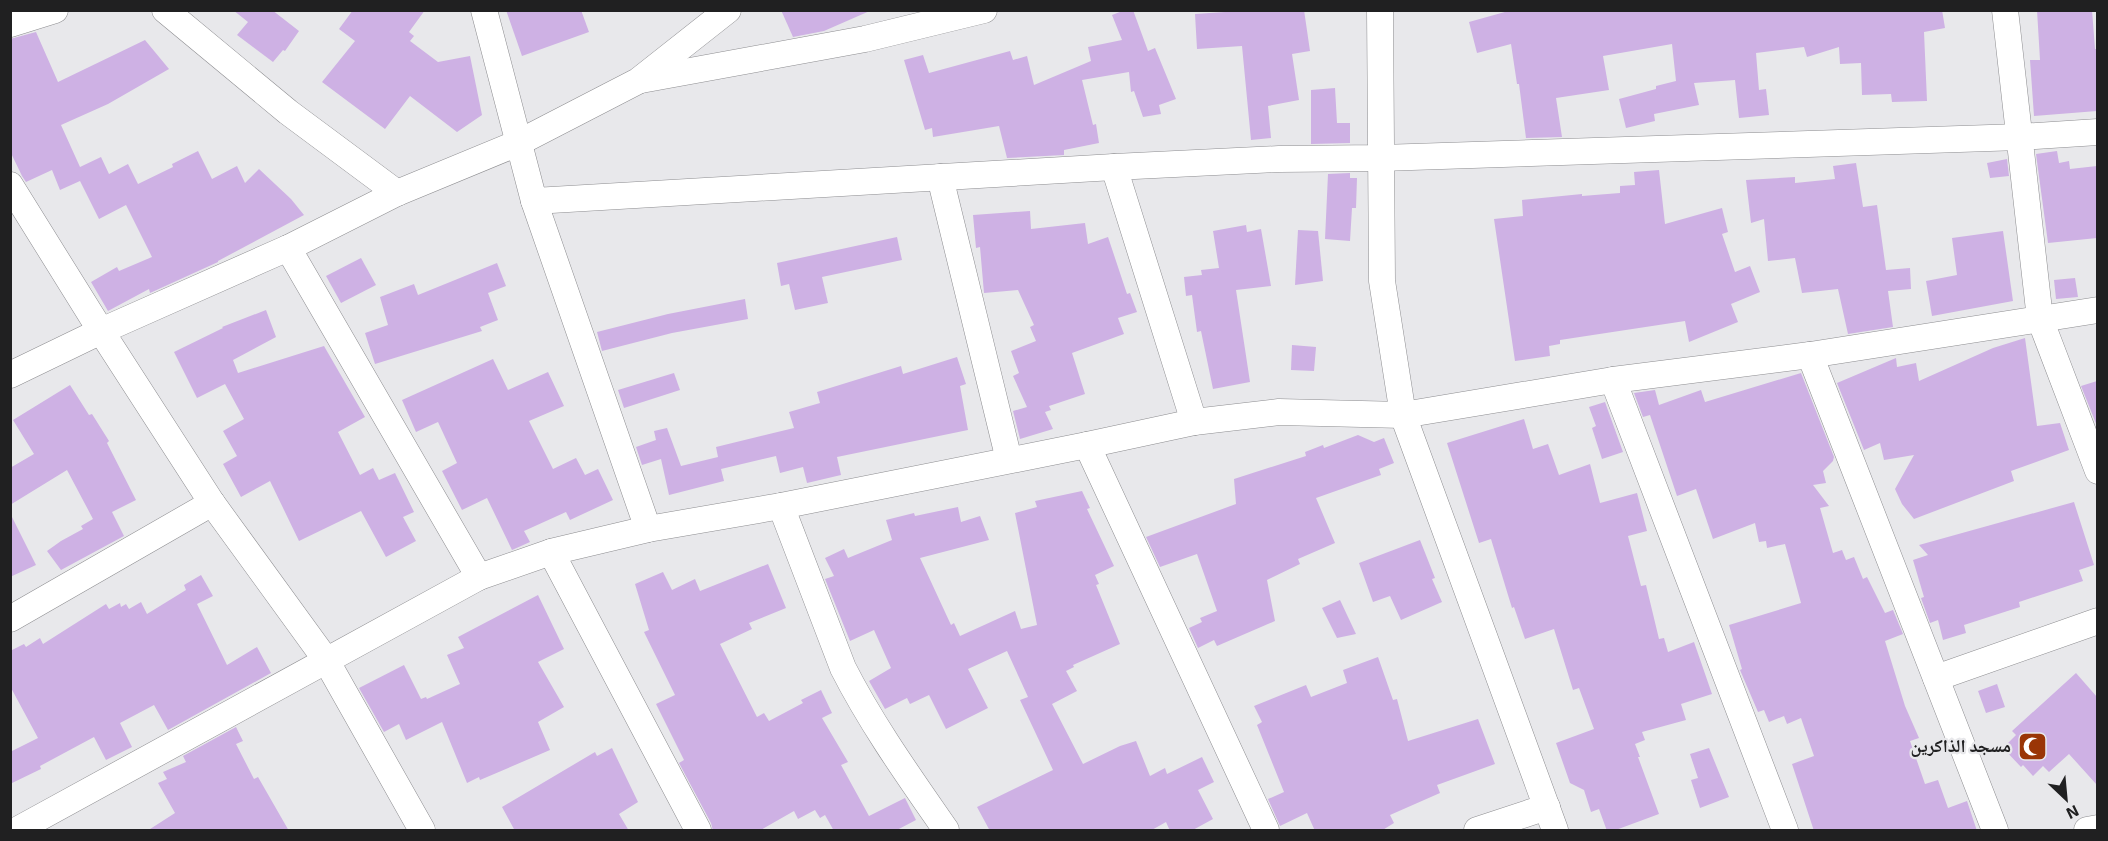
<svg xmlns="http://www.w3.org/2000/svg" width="2108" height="841" viewBox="0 0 2108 841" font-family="'Exo 2','Noto Naskh Arabic',sans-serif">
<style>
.building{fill:#ceb1e4}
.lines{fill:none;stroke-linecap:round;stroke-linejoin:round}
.street-casing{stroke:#8d8d90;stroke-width:27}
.street{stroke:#fff;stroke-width:26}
.labels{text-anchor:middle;stroke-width:4.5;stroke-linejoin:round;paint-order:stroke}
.poi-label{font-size:18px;font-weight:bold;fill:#202021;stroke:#e8e8eb;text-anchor:end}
</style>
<rect width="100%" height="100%" fill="#e8e8eb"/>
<g class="building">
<polygon points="233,10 272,10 299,31 285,51 283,50 273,62 237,35 248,22"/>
<polygon points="353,10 425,10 409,32 414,36 410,41 438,62 470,56 482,115 457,132 410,96 385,129 322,82 355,41 339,29"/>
<polygon points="506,10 581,10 589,32 522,56"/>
<polygon points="781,10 872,10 824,31 793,37"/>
<polygon points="1125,10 1133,10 1148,51 1155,48 1176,99 1159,105 1161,114 1143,117 1134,91 1131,92 1129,72 1082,80 1093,125 1096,124 1099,143 1064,150 1064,155 1007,158 999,126 933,137 932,128 925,130 904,60 923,55 929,73 1010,51 1013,60 1027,56 1034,85 1091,61 1088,47 1122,40 1112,15"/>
<polygon points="1255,10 1304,10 1310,51 1292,54 1299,100 1268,106 1271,138 1251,140 1242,46 1197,49 1195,14"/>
<polygon points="1512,10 1942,10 1945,28 1924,32 1927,101 1892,102 1891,94 1862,95 1861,63 1840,64 1839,47 1807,57 1804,47 1756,53 1759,90 1766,89 1769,115 1739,118 1735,80 1694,83 1699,105 1654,114 1655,121 1626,128 1619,99 1656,89 1656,86 1676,81 1672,44 1603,56 1609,90 1556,98 1562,137 1526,138 1519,84 1517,84 1511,44 1477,53 1469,22"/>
<polygon points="2037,10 2092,10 2095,49 2097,49 2097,111 2034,116 2030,60 2040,60"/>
<polygon points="36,32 58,82 145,40 169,69 108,104 61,125 80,167 101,157 109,174 128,164 138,184 173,167 172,164 198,151 212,179 237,166 245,183 259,169 291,199 304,215 218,261 218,262 150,293 149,289 108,311 91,282 117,267 119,271 152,257 126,205 99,219 80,181 60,190 52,170 26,182 22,176 10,151 10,39"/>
<polygon points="1335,88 1337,123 1350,123 1350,143 1311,144 1311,90"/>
<polygon points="2057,151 2059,163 2069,161 2070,169 2097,166 2097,238 2048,243 2036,154"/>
<polygon points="2007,159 2009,176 1990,178 1987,163"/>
<polygon points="1856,163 1863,207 1877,205 1886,270 1910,268 1911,289 1888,291 1893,327 1848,334 1838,289 1802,293 1795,258 1768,261 1764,219 1751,223 1746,180 1795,177 1795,183 1835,179 1833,166"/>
<polygon points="1659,170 1665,224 1722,208 1728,232 1722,234 1735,272 1750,266 1760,292 1731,304 1738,322 1689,342 1685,321 1560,340 1560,344 1549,346 1550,356 1515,361 1494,219 1523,216 1522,200 1582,194 1582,196 1620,193 1620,186 1635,185 1634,172"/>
<polygon points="1350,173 1350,178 1357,178 1356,208 1352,208 1350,241 1325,239 1328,174"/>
<polygon points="1030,211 1031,229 1085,223 1088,244 1108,237 1127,294 1130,293 1137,312 1118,318 1124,334 1072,353 1085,394 1049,406 1051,410 1045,412 1053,429 1020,439 1013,411 1027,407 1013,376 1019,373 1011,351 1036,341 1030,327 1034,325 1018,290 984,293 980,247 976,248 973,215"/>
<polygon points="1246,225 1247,232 1261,229 1271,286 1236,290 1250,382 1213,389 1201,331 1197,332 1192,295 1186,296 1184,277 1202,275 1201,270 1219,268 1213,231"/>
<polygon points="1298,230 1318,231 1323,281 1295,285"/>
<polygon points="2003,231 2013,301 1932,316 1926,281 1957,275 1952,238"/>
<polygon points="897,237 902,260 822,277 828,303 795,310 789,284 781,286 777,263"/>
<polygon points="361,258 376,285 341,303 326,276"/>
<polygon points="497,263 506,286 488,293 498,320 480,327 482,331 375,364 365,333 388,325 380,297 414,284 418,295"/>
<polygon points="2075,278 2078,297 2056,299 2054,280"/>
<polygon points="745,299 748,319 672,333 602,351 597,332 668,314"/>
<polygon points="266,310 276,337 233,360 238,373 324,346 365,417 338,432 360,475 373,468 379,480 395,473 414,512 403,517 416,541 386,557 361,511 299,541 270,481 241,497 223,464 237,456 223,431 244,419 225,384 197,398 174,352 223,328 222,327"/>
<polygon points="2025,338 2037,426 2060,423 2069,450 2011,471 2014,481 1914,519 1902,504 1895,489 1914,455 1884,460 1880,443 1864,450 1837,383 1896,358 1897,367 1916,363 1919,381 1993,348"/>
<polygon points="1292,345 1316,347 1314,371 1291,370"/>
<polygon points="957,357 966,384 960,386 968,430 837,457 841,475 807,483 803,467 780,473 776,456 721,469 724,481 669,495 661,459 642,465 636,447 656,440 654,431 667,428 681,466 718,457 716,447 794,428 789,412 820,403 817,392 901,366 903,374"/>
<polygon points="493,359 508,390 548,372 564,406 529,421 553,469 576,458 585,475 598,469 613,500 570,520 566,512 524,531 530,542 512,550 487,498 462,510 442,471 457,463 438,422 416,432 402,400"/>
<polygon points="674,373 680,390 624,408 618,390"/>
<polygon points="1801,373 1834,457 1833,461 1823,471 1826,483 1813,485 1829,506 1820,508 1833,553 1842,550 1846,560 1854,557 1863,579 1867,577 1885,613 1893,610 1903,634 1885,641 1905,706 1919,738 1910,741 1925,784 1938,780 1948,808 1967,801 1977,831 1814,831 1792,764 1814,756 1801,718 1787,724 1784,716 1769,722 1764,710 1758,712 1740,670 1742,669 1729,625 1801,603 1785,544 1767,548 1766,541 1759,542 1755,523 1713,539 1696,489 1677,496 1650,415 1643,417 1634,393 1655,390 1659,405 1701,390 1705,402"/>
<polygon points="2097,381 2097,426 2081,386"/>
<polygon points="70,385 89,415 92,414 109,441 107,443 136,500 112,512 124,536 61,570 47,551 61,541 83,529 81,526 93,519 67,470 10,505 10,468 34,454 13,420"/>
<polygon points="1605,402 1623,452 1602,459 1592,428 1596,426 1589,407"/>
<polygon points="1524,419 1533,449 1548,444 1559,475 1590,464 1600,503 1637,493 1647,531 1628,536 1641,586 1646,585 1659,639 1664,638 1668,652 1694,642 1712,694 1681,704 1686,720 1642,732 1645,740 1635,744 1640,757 1638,757 1659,814 1613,831 1607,831 1599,809 1591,812 1584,790 1570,783 1556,743 1594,729 1579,688 1573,690 1554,629 1525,639 1514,607 1512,608 1508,595 1491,539 1479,543 1447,443"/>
<polygon points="1358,435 1374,442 1384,438 1394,463 1379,469 1381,475 1316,498 1335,543 1298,559 1300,564 1267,580 1275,621 1217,646 1214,640 1198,648 1189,628 1202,622 1200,618 1217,611 1197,554 1160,567 1146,537 1236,504 1234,479 1306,456 1305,452 1323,445 1324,448"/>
<polygon points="1082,491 1090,508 1087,509 1114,566 1095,575 1099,584 1096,585 1120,644 1073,665 1074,667 1066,671 1077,691 1052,704 1083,764 1120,746 1136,741 1150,776 1165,768 1167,774 1202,757 1214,782 1198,790 1213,819 1191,831 1170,831 1166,822 1150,831 990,831 977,807 1053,770 1020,700 1028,697 1007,651 968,669 988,708 946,729 929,695 910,704 907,698 885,709 869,681 891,668 874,630 850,641 825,579 834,576 825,558 844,549 848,558 892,540 886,520 914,513 915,516 958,507 961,522 980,516 989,540 920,558 951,625 954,623 960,636 1015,611 1021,629 1037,625 1015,513 1037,507 1035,501"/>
<polygon points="2074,502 2094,565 2079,570 2083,581 2019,602 2020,607 1964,625 1966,633 1943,640 1938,620 1930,623 1921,598 1924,597 1913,560 1928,555 1919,545"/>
<polygon points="10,513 36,565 10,577"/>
<polygon points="1420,540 1435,578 1432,579 1442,602 1401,620 1390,596 1373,602 1359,563"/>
<polygon points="768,564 786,608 749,623 752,629 720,644 757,717 764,713 769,721 803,703 801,700 821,690 832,713 822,718 848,762 841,765 869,816 905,798 916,820 895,831 834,831 825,815 820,818 815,810 798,819 794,811 759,831 713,831 711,823 679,763 684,760 656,704 675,695 644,632 649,630 635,584 663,572 672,590 695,579 700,591"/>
<polygon points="201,575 213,596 197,604 227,665 257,647 271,673 168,730 154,705 120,723 132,747 106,760 94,737 40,766 41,769 10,784 10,752 38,738 10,686 10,651 24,644 26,647 40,638 43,644 106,604 109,609 120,603 121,607 126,604 129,609 141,602 147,614 186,590 184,585"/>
<polygon points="538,595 564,649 538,662 564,707 538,722 550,750 480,780 479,777 467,783 442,722 406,740 399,724 384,732 359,688 404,665 421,699 426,697 427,699 460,684 447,655 464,648 458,637"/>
<polygon points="1340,600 1356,634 1337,638 1322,608"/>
<polygon points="1378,657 1393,700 1397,699 1408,741 1478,719 1495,764 1437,785 1440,793 1390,815 1394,823 1381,831 1315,831 1307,813 1280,826 1268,799 1284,792 1257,725 1262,722 1254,706 1306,685 1311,697 1347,683 1343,670"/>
<polygon points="2076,673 2097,697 2097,785 2069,754 2049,772 2043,766 2033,776 2023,765 2021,767 2003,748 2016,735 2012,731"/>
<polygon points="1997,684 2005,707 1986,713 1978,691"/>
<polygon points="236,727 243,741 236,744 254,779 258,777 289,831 147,831 175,813 158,783 167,779 163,772 186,762 183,756"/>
<polygon points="612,748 638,802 619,814 629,831 515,831 502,807 595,752 597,756"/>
<polygon points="1709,748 1729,797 1700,808 1691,780 1698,778 1690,754"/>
</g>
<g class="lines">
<defs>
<g id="street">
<polyline points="165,10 288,112 397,193"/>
<polyline points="484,10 534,201 1114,167 1279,159 1381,158 2020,137 2098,132"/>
<polyline points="1380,10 1382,281 1403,415 1555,830"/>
<polyline points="2005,10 2040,319 2098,471"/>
<polyline points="10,24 55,10"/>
<polyline points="641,80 865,39 984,10"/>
<polyline points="1114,167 1194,422"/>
<polyline points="940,177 1009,460"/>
<polyline points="10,185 101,331 212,503 326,660 422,830"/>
<polyline points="534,201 648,529"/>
<polyline points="288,248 479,577"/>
<polyline points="1810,355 1995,830"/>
<polyline points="10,375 101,331 288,248 397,193 518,143 638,81 728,10"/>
<polyline points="1613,380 1785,830"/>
<polyline points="1087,445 1266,830"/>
<path d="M781,506l62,162c29,57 67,110 103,162"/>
<polyline points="551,552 698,830"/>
<polyline points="10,619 212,503"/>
<polyline points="1936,678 2098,621"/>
<polyline points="17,830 479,577 551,552 648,529 781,506 1087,445 1194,422 1279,412 1403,415 1613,380 1810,355 2098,310"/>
<polyline points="1477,830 1547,807"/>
<polyline points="2087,830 2098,828"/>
</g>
</defs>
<use href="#street" class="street-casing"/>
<use href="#street" class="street"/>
</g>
<defs>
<symbol id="mosque-square" viewBox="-11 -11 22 22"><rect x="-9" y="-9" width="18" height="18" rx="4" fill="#9a3506" stroke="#e8e8eb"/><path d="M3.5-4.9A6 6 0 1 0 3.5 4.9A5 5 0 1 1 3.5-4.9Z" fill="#fff"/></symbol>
</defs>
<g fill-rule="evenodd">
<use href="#mosque-square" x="2016" y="730" width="33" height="33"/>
</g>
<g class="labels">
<g class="poi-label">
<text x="2011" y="752">مسجد الذاكرين</text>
</g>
</g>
<rect width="2108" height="841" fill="none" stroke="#202021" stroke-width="24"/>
<g transform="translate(2066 799) rotate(154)" stroke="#e8e8eb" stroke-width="4.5" paint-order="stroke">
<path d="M0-4.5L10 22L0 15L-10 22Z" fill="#202021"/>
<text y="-9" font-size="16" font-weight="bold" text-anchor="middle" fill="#202021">N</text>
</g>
</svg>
